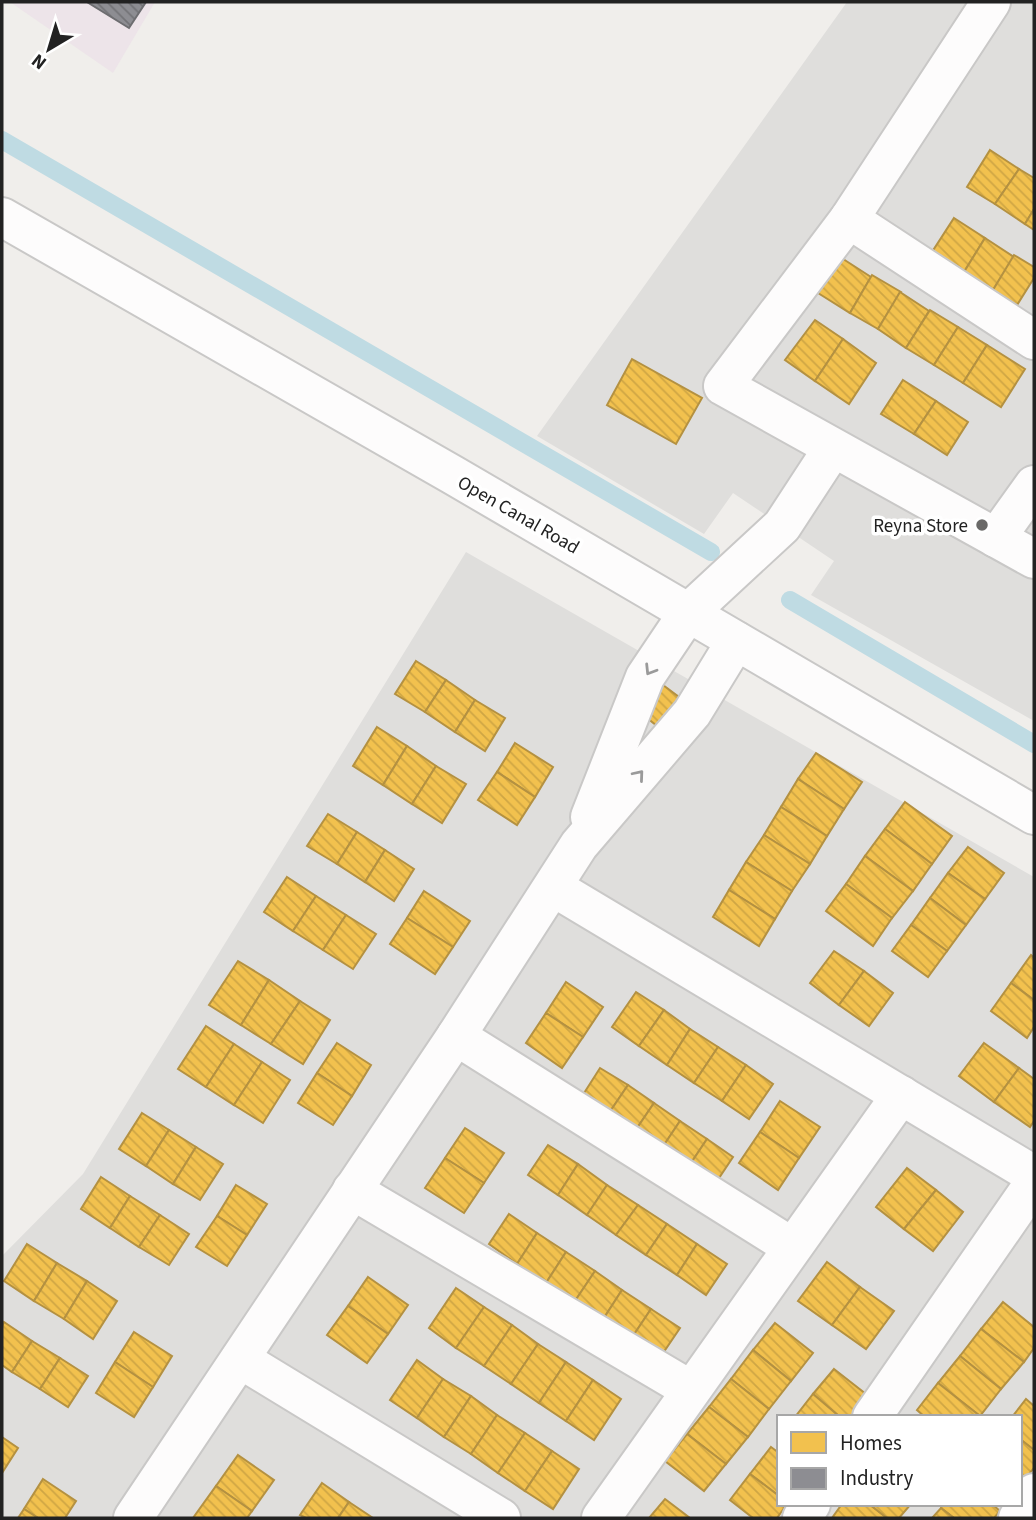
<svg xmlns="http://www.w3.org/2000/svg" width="1036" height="1520" viewBox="0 0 1036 1520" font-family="'Source Sans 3',sans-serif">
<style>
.residential{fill:#dfdedc;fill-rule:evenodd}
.industrial{fill:#ede4e9}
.homes{fill:url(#homes-back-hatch);stroke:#b49141;stroke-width:2}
.industry{fill:url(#industry-back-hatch);stroke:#6d6d70;stroke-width:2}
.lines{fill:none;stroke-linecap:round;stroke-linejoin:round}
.stream{stroke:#bfdbe3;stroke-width:18}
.minor-casing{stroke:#c9c8c7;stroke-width:42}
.minor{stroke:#fdfcfc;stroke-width:38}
.oneway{stroke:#9a9a9a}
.poi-dot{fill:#6a6968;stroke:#fff;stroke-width:2.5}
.labels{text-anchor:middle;stroke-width:7;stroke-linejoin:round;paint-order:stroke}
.street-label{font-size:19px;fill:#222;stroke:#fff}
.poi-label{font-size:19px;fill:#222;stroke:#fff;text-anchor:end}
</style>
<defs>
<pattern id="homes-back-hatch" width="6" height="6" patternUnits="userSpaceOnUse" patternTransform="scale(1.75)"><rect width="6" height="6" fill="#f2c14e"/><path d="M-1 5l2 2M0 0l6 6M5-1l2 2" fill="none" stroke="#cfa644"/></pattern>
<pattern id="industry-back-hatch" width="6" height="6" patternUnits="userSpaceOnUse" patternTransform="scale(1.75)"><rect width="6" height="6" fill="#8d8d92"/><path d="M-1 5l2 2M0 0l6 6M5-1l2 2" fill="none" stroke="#737377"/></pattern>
</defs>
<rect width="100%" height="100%" fill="#f0eeeb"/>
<g class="residential">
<polygon points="847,2 1034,2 1034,721 811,595 834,561 733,493 704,534 537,436"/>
<path d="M466,552l568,325v641h-1032v-262l81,-82zM779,1417h241v87h-241z"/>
</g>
<polygon class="industrial" points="10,2 155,2 113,73"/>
<g class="homes">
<polygon points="990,150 1019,169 995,204 967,187"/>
<polygon points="1019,169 1034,178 1034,209 1025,224 995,204"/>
<polygon points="1034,209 1034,230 1025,224"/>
<polygon points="954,218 985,238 964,272 932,252"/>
<polygon points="985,238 1014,257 993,290 964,272"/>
<polygon points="1014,255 1034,267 1034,278 1017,305 993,290"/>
<polygon points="840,257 871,277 850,313 818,293"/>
<polygon points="872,275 901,292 878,329 850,313"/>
<polygon points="900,292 929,311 906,348 878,329"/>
<polygon points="930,310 958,327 934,365 906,348"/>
<polygon points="815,320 843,339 815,381 785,360"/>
<polygon points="958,327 987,345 963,383 934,365"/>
<polygon points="843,339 876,363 849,404 815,381"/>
<polygon points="987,345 1025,369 1001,407 963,383"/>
<polygon points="632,359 702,398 676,444 607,405"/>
<polygon points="903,380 936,401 914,434 881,414"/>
<polygon points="936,401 968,422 947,455 914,434"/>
<polygon points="416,661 446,680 425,712 395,694"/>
<polygon points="446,680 475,700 455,732 425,712"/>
<polygon points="663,685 683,700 661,729 642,714"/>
<polygon points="475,700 505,718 485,751 455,732"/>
<polygon points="377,727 407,746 383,785 353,766"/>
<polygon points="515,743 553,767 535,797 497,772"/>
<polygon points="407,746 436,766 412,804 383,785"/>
<polygon points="816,753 862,782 844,809 798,779"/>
<polygon points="436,766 466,784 442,823 412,804"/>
<polygon points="497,772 535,797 517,825 478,800"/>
<polygon points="798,779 844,809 827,836 781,807"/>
<polygon points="905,802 952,836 932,864 885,829"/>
<polygon points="781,807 827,836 810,864 764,835"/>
<polygon points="328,814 357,832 337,864 307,846"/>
<polygon points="885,829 932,864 913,891 865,856"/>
<polygon points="357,832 385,850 365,882 337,864"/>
<polygon points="764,835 810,864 792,891 746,862"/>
<polygon points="968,847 1004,873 985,899 948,873"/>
<polygon points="385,850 414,869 394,901 365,882"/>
<polygon points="865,856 913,891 892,918 846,884"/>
<polygon points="746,862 792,891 775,919 729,890"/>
<polygon points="948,873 985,899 966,925 930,898"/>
<polygon points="287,877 316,896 293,931 264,912"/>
<polygon points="846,884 892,918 873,946 826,911"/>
<polygon points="729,890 775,919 759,946 713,917"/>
<polygon points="424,891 470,921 453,947 407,918"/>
<polygon points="316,896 346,915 323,950 293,931"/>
<polygon points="930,898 966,925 947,951 911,925"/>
<polygon points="346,915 376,934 353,969 323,950"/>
<polygon points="407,918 453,947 435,974 390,944"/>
<polygon points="911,925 947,951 928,977 892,951"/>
<polygon points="834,951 864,971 839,1005 810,983"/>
<polygon points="1031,955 1034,958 1034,1000 1011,983"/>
<polygon points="238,961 269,980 241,1025 209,1005"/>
<polygon points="864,971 893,993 869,1026 839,1005"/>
<polygon points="269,980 300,1001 271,1044 241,1025"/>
<polygon points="566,982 603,1007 583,1037 546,1013"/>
<polygon points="1011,983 1034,1000 1034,1027 1027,1038 991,1011"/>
<polygon points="636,992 664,1010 639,1046 612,1027"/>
<polygon points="300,1001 330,1020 303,1064 271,1044"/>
<polygon points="664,1010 690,1029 667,1065 639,1046"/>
<polygon points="546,1013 583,1037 562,1068 526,1043"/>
<polygon points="206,1026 234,1044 206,1087 178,1069"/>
<polygon points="690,1029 718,1047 694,1083 667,1065"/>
<polygon points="337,1043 371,1065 352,1096 317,1073"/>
<polygon points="984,1043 1019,1068 994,1102 959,1076"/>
<polygon points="234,1044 262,1062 234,1105 206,1087"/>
<polygon points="718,1047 746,1065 722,1101 694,1083"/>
<polygon points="262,1062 290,1080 263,1123 234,1105"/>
<polygon points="746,1065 773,1084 749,1119 722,1101"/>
<polygon points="600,1068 628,1085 605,1119 579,1101"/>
<polygon points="1019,1068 1034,1079 1034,1121 1030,1127 994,1102"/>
<polygon points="317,1073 352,1096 333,1125 298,1103"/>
<polygon points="628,1085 654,1103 631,1137 605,1119"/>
<polygon points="780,1101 820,1127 799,1158 760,1132"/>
<polygon points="654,1103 680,1121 658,1154 631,1137"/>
<polygon points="142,1113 169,1130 146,1166 119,1149"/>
<polygon points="680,1121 707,1139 685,1172 658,1154"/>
<polygon points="465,1128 504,1153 484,1183 445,1158"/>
<polygon points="169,1130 196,1147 173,1184 146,1166"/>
<polygon points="760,1132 799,1158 778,1190 739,1163"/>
<polygon points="707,1139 733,1157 711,1190 685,1172"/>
<polygon points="548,1145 578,1164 558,1195 528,1175"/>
<polygon points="196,1147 223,1164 200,1200 173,1184"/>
<polygon points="445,1158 484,1183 464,1213 425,1188"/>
<polygon points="578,1164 607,1185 587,1215 558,1195"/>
<polygon points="907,1168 936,1190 904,1229 876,1207"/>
<polygon points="101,1177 130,1196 110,1228 81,1209"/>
<polygon points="236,1185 267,1204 247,1235 217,1216"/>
<polygon points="607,1185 638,1205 616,1235 587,1215"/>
<polygon points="936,1190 963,1212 933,1251 904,1229"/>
<polygon points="130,1196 160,1215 139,1247 110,1228"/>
<polygon points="638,1205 667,1224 646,1255 616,1235"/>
<polygon points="509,1214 537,1233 517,1264 489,1244"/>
<polygon points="160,1215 189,1234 169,1265 139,1247"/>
<polygon points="217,1216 247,1235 227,1266 196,1247"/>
<polygon points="667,1224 697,1244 677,1275 646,1255"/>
<polygon points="537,1233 566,1252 546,1283 517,1264"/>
<polygon points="27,1244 57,1263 34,1301 4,1281"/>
<polygon points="697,1244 727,1264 706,1295 677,1275"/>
<polygon points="566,1252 595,1271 575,1301 546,1283"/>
<polygon points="827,1262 860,1287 832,1325 798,1301"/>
<polygon points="57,1263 87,1281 64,1319 34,1301"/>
<polygon points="595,1271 622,1290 602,1321 575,1301"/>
<polygon points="368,1277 408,1305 388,1334 348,1306"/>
<polygon points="87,1281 117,1301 93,1339 64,1319"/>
<polygon points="860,1287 894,1311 866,1349 832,1325"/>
<polygon points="456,1288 484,1307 456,1348 429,1328"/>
<polygon points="622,1290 651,1309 631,1339 602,1321"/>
<polygon points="1003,1302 1034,1327 1034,1348 1024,1362 981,1329"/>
<polygon points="348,1306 388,1334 367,1363 327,1335"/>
<polygon points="484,1307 512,1325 484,1366 456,1348"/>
<polygon points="651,1309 680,1328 659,1359 631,1339"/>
<polygon points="4,1322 32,1341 12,1372 2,1365 2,1326"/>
<polygon points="775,1323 813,1353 791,1381 753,1350"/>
<polygon points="512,1325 538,1344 511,1384 484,1366"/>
<polygon points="981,1329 1024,1362 1001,1389 960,1356"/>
<polygon points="134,1332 172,1356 153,1387 115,1362"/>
<polygon points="32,1341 60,1358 40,1389 12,1372"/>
<polygon points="538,1344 566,1362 539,1403 511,1384"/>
<polygon points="753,1350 791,1381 769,1409 731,1379"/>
<polygon points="960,1356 1001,1389 980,1416 938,1383"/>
<polygon points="60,1358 88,1376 68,1407 40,1389"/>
<polygon points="417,1360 443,1379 417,1418 390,1400"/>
<polygon points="115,1362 153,1387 134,1417 96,1393"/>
<polygon points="566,1362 593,1380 566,1421 539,1403"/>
<polygon points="834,1369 871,1398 857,1417 840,1417 813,1394"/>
<polygon points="443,1379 471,1396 444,1437 417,1418"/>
<polygon points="731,1379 769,1409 748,1437 709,1407"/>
<polygon points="593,1380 621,1399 594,1440 566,1421"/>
<polygon points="938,1383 980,1416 980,1417 925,1417 917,1410"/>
<polygon points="813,1394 840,1417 795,1417"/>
<polygon points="471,1396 497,1415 471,1454 444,1437"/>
<polygon points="1026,1399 1034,1406 1034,1450 1020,1439 1020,1417 1012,1417"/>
<polygon points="709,1407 748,1437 726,1464 687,1434"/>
<polygon points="497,1415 525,1433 498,1473 471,1454"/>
<polygon points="525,1433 552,1451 525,1491 498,1473"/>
<polygon points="687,1434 726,1464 704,1491 665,1461"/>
<polygon points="2,1437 18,1448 2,1473"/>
<polygon points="1020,1439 1034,1450 1034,1468 1021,1484"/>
<polygon points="771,1447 779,1453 779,1496 750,1474"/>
<polygon points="552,1451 579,1469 553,1509 525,1491"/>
<polygon points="238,1455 274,1480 252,1511 216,1486"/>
<polygon points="750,1474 779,1496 779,1504 787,1504 777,1518 753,1518 730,1500"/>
<polygon points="43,1479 76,1501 65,1518 38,1518 24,1509"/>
<polygon points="322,1483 349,1502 338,1518 306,1518 300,1515"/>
<polygon points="216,1486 252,1511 247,1518 193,1518"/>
<polygon points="665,1499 690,1518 649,1518"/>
<polygon points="349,1502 373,1518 338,1518"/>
<polygon points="842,1504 869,1504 887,1518 832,1518"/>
<polygon points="869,1504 911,1504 899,1518 887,1518"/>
<polygon points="943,1504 992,1504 1000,1511 994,1518 954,1518 941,1508"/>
<polygon points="941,1508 954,1518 932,1518"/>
<polygon points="24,1509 38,1518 18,1518"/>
</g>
<polygon class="industry" points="87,2 146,2 129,28"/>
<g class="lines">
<g class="stream">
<polyline points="2,140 711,552"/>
<polyline points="790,600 1034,744"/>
</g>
<defs>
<g id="minor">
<polyline points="991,2 849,219 723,386 1034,559"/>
<polyline points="2,217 453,475 1034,815"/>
<polyline points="849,219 1034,340"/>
<polyline points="996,538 1034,485"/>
<polyline points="590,817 645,677 688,613 782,526 833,448"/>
<polyline points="553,887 1034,1175"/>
<polyline points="456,1036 792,1247"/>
<polyline points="352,1190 691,1390"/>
<polyline points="240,1359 501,1518"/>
<polyline points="872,1417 1034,1183"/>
<polyline points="133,1518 456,1036 579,845 692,713 736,641"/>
<polyline points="601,1518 901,1095"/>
<polyline points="802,1518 811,1504"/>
<polyline points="1018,1518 1034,1493"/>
</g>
</defs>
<use href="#minor" class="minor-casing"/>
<use href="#minor" class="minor"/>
</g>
<defs><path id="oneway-chevron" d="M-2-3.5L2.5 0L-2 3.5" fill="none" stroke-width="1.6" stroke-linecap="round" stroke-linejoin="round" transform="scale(1.75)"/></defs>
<g class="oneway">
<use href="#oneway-chevron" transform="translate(650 670) rotate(122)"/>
<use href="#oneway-chevron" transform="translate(639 775) rotate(-50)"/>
</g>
<circle class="poi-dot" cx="982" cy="525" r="7"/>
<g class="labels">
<g class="street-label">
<text transform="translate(519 514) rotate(30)" y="7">Open Canal Road</text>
</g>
<g class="poi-label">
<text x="968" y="532">Reyna Store</text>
</g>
</g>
<rect width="1036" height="1520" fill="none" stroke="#222222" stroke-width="7"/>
<rect x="777" y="1415" width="245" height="91" fill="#ffffff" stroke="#a7a7a7" stroke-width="2"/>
<rect x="791" y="1432" width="35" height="21" fill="#f2c14e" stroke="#a7a7a7" stroke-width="2"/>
<text x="840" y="1450" font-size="21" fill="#222222">Homes</text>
<rect x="791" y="1468" width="35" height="21" fill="#8d8d92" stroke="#a7a7a7" stroke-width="2"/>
<text x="840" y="1485" font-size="21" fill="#222222">Industry</text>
<g transform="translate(49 49) rotate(218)" stroke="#ffffff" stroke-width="5" paint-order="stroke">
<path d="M0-5L12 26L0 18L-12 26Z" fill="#222222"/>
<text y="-10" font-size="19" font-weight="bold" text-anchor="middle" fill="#222222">N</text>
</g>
</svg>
